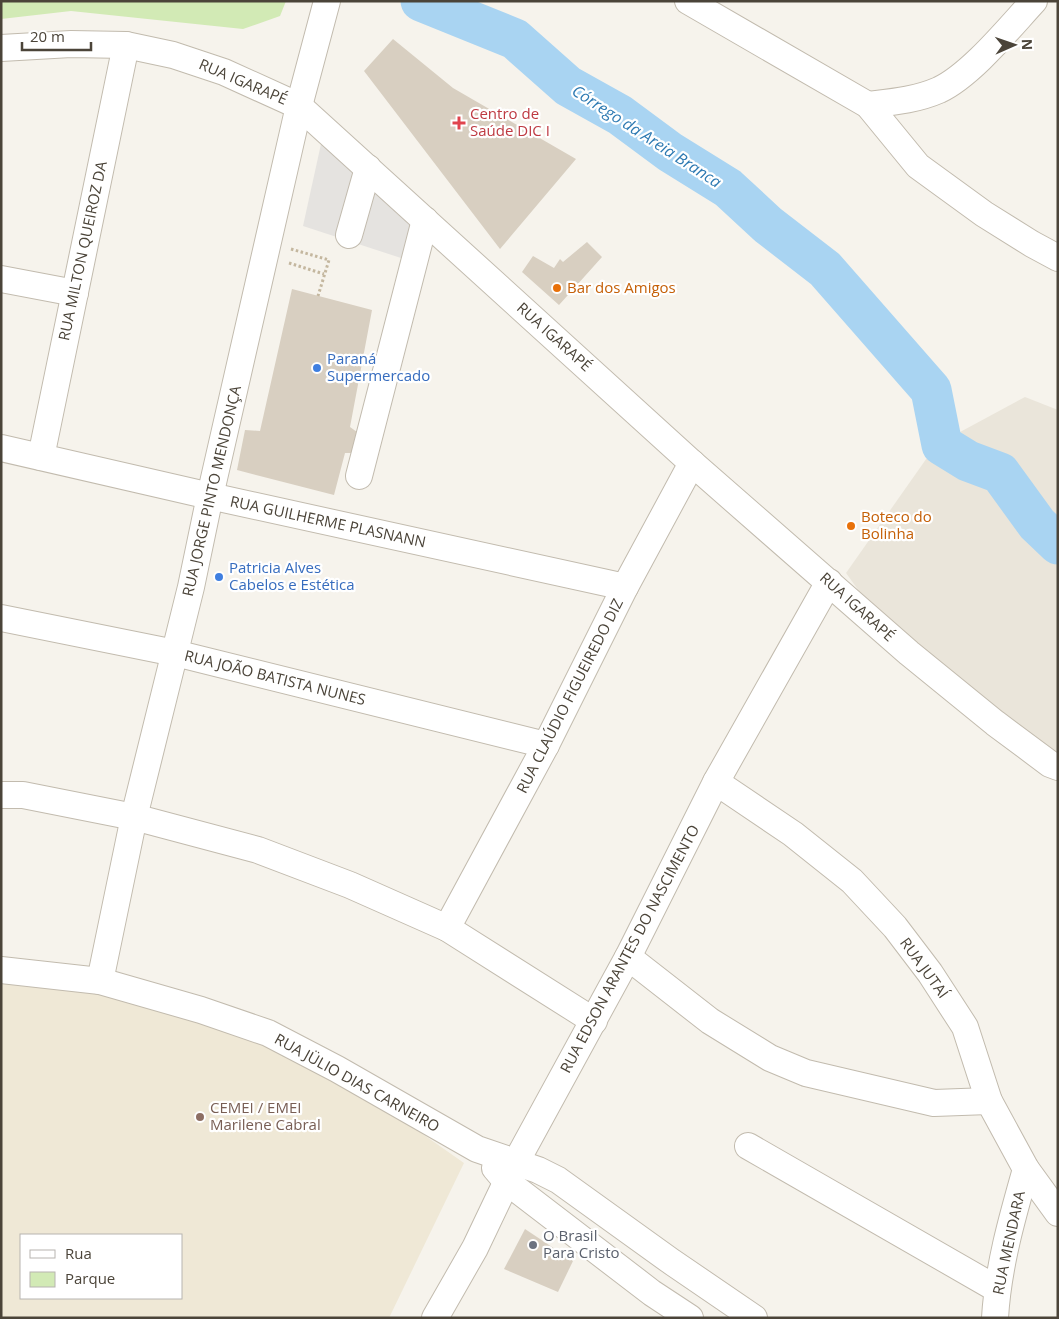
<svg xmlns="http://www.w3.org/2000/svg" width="1059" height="1319" viewBox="0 0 1059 1319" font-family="'Open Sans',sans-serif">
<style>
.residential{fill:#eae5da}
.education{fill:#efe8d6;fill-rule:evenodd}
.green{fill:#d2eab5}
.parking{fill:#e5e3e0}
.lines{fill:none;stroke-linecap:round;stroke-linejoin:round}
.river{stroke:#a9d4f2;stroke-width:41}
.building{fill:#d8cfc1}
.minor-casing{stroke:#c2bbae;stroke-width:28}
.path{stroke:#c4b79f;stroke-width:3;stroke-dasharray:2.5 2.5;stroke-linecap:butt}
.minor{stroke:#fff;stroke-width:26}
.health-dot{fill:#e0444e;stroke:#fff;stroke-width:2}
.food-dot{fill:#e8710a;stroke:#fff;stroke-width:2}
.shop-dot{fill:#3f7fe0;stroke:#fff;stroke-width:2}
.education-dot{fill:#8d6e63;stroke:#fff;stroke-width:2}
.worship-dot{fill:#6b7280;stroke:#fff;stroke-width:2}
.labels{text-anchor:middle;stroke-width:4.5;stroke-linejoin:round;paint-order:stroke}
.street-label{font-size:15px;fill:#4b4439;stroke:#fff}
.health-label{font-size:15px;fill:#be3a42;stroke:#fff;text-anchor:start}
.food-label{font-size:15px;fill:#c56008;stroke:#fff;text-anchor:start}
.shop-label{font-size:15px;fill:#366cbe;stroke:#fff;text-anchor:start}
.education-label{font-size:15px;fill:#785e54;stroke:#fff;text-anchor:start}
.worship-label{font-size:15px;fill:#5b616d;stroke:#fff;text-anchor:start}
.water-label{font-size:16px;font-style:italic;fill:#2e7ab2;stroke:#fff}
</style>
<rect width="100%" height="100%" fill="#f6f3ec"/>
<polygon class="residential" points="1025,397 1058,410 1058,777 864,598 846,573 936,445"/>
<path class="education" d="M1,975l44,5 192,46 97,46 130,91 -75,155h-388zM21,1235h160v63h-160z"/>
<polygon class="green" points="1,1 286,1 280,16 243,29 71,11 1,19"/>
<polygon class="parking" points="321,144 411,225 401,258 303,226"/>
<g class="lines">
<polyline class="river" points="421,1 515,39 568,86 620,115 670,152 728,188 768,225 825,269 931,390 942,445 968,461 1000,473 1037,524 1058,544"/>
</g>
<g class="building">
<polygon points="393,39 453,88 576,159 500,249 364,71"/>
<polygon points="587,242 602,257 559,305 522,272 533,256 554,268 560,259 563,262"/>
<polygon points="292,289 372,310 350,427 357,432 353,453 345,453 334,495 237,470 245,430 260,431"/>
<polygon points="525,1229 573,1261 558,1292 504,1269"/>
</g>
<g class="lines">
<defs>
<g id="minor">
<polyline points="688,1 868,105 918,166 984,214 1032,244 1058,258"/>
<polyline points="1,48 71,44 126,45 173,55 224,72 299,106 692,463 909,653 995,723 1050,764 1058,767"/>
<path d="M868,105c25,-3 48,-5 71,-15 32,-15 70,-62 95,-89"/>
<polyline points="349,235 368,168"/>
<polyline points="1,279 75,293"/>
<polyline points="1,448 210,496 625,587"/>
<polyline points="41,457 126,45"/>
<polyline points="359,476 425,220"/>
<polyline points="1,618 175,653 546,745"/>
<polyline points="716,782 793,834 852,881 895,927 930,973 965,1027 989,1101 1026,1169 1058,1213"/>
<polyline points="1,795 23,795 134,817 258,850 350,885 447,928 594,1021"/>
<polyline points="447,928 546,745 625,587 692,463"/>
<polyline points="628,957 710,1021 770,1058 806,1073 934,1103 989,1101"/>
<polyline points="1,970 100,981 201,1010 268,1033 337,1069 477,1149 538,1170 558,1180 672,1262 754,1318"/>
<polyline points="100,981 134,817 191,587 210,496 299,106 327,1"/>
<polyline points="748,1146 997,1289"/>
<polyline points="495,1168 506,1181 652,1293 690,1318"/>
<polyline points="435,1318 475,1248 516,1162 628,957 716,782 829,582"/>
<path d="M995,1318c3,-51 17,-100 31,-149"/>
</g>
</defs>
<use href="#minor" class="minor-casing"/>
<g class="path">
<polyline points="291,249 329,260 318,296"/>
<polyline points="289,263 324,274"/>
</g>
<use href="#minor" class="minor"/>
</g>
<path class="health-dot" d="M456.5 115.5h5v5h5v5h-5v5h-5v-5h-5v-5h5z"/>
<g class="food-dot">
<circle cx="557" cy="288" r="5"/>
<circle cx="851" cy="526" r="5"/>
</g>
<g class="shop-dot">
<circle cx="317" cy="368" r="5"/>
<circle cx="219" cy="577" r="5"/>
</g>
<circle class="education-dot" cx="200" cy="1117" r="5"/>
<circle class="worship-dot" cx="533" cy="1245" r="5"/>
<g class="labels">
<g class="street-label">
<text transform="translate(243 82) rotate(23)" y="5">RUA IGARAPÉ</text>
<text transform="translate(83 251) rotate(-78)" y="5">RUA MILTON QUEIROZ DA</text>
<text transform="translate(554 337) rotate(42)" y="5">RUA IGARAPÉ</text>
<text transform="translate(212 491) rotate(-77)" y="5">RUA JORGE PINTO MENDONÇA</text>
<text transform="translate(328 522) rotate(12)" y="5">RUA GUILHERME PLASNANN</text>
<text transform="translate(857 607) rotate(42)" y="5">RUA IGARAPÉ</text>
<text transform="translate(275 678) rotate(14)" y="5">RUA JOÃO BATISTA NUNES</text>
<text transform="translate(570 696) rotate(-63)" y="5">RUA CLAÚDIO FIGUEIREDO DIZ</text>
<text transform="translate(630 949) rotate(-62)" y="5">RUA EDSON ARANTES DO NASCIMENTO</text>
<text transform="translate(924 968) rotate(54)" y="5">RUA JUTAÍ</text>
<text transform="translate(357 1083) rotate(29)" y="5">RUA JÜLIO DIAS CARNEIRO</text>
<text transform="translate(1009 1243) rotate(-78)" y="5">RUA MENDARA</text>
</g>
<g class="health-label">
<text x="470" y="119">Centro de<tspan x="470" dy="17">Saúde DIC I</tspan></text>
</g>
<g class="food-label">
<text x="567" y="293">Bar dos Amigos</text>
<text x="861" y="522">Boteco do<tspan x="861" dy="17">Bolinha</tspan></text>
</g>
<g class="shop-label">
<text x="327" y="364">Paraná<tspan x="327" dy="17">Supermercado</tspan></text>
<text x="229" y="573">Patricia Alves<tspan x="229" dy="17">Cabelos e Estética</tspan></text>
</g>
<g class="education-label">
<text x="210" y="1113">CEMEI / EMEI<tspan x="210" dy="17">Marilene Cabral</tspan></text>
</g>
<g class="worship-label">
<text x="543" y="1241">O Brasil<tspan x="543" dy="17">Para Cristo</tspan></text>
</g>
<g class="water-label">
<text transform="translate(647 136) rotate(33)" y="6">Córrego da Areia Branca</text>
</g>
</g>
<rect width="1059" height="1319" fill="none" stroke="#4b4439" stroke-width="5"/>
<rect x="20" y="1234" width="162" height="65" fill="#ffffff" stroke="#b7b4b0"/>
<rect x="30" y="1250" width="25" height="8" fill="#ffffff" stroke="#b7b4b0"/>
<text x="65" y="1259" font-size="15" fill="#4b4439">Rua</text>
<rect x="30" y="1272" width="25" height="15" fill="#d2eab5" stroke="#b7b4b0"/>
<text x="65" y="1284" font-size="15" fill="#4b4439">Parque</text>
<g transform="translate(1014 45) rotate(88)" stroke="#ffffff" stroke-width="4" paint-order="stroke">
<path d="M0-4L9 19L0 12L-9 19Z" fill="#4b4439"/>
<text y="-8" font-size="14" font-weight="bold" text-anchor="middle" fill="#4b4439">N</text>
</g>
<path d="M22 42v8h69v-8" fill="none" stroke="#4b4439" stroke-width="2.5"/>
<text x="30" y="42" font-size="15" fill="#4b4439" stroke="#ffffff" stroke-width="4" paint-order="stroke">20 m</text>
</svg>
